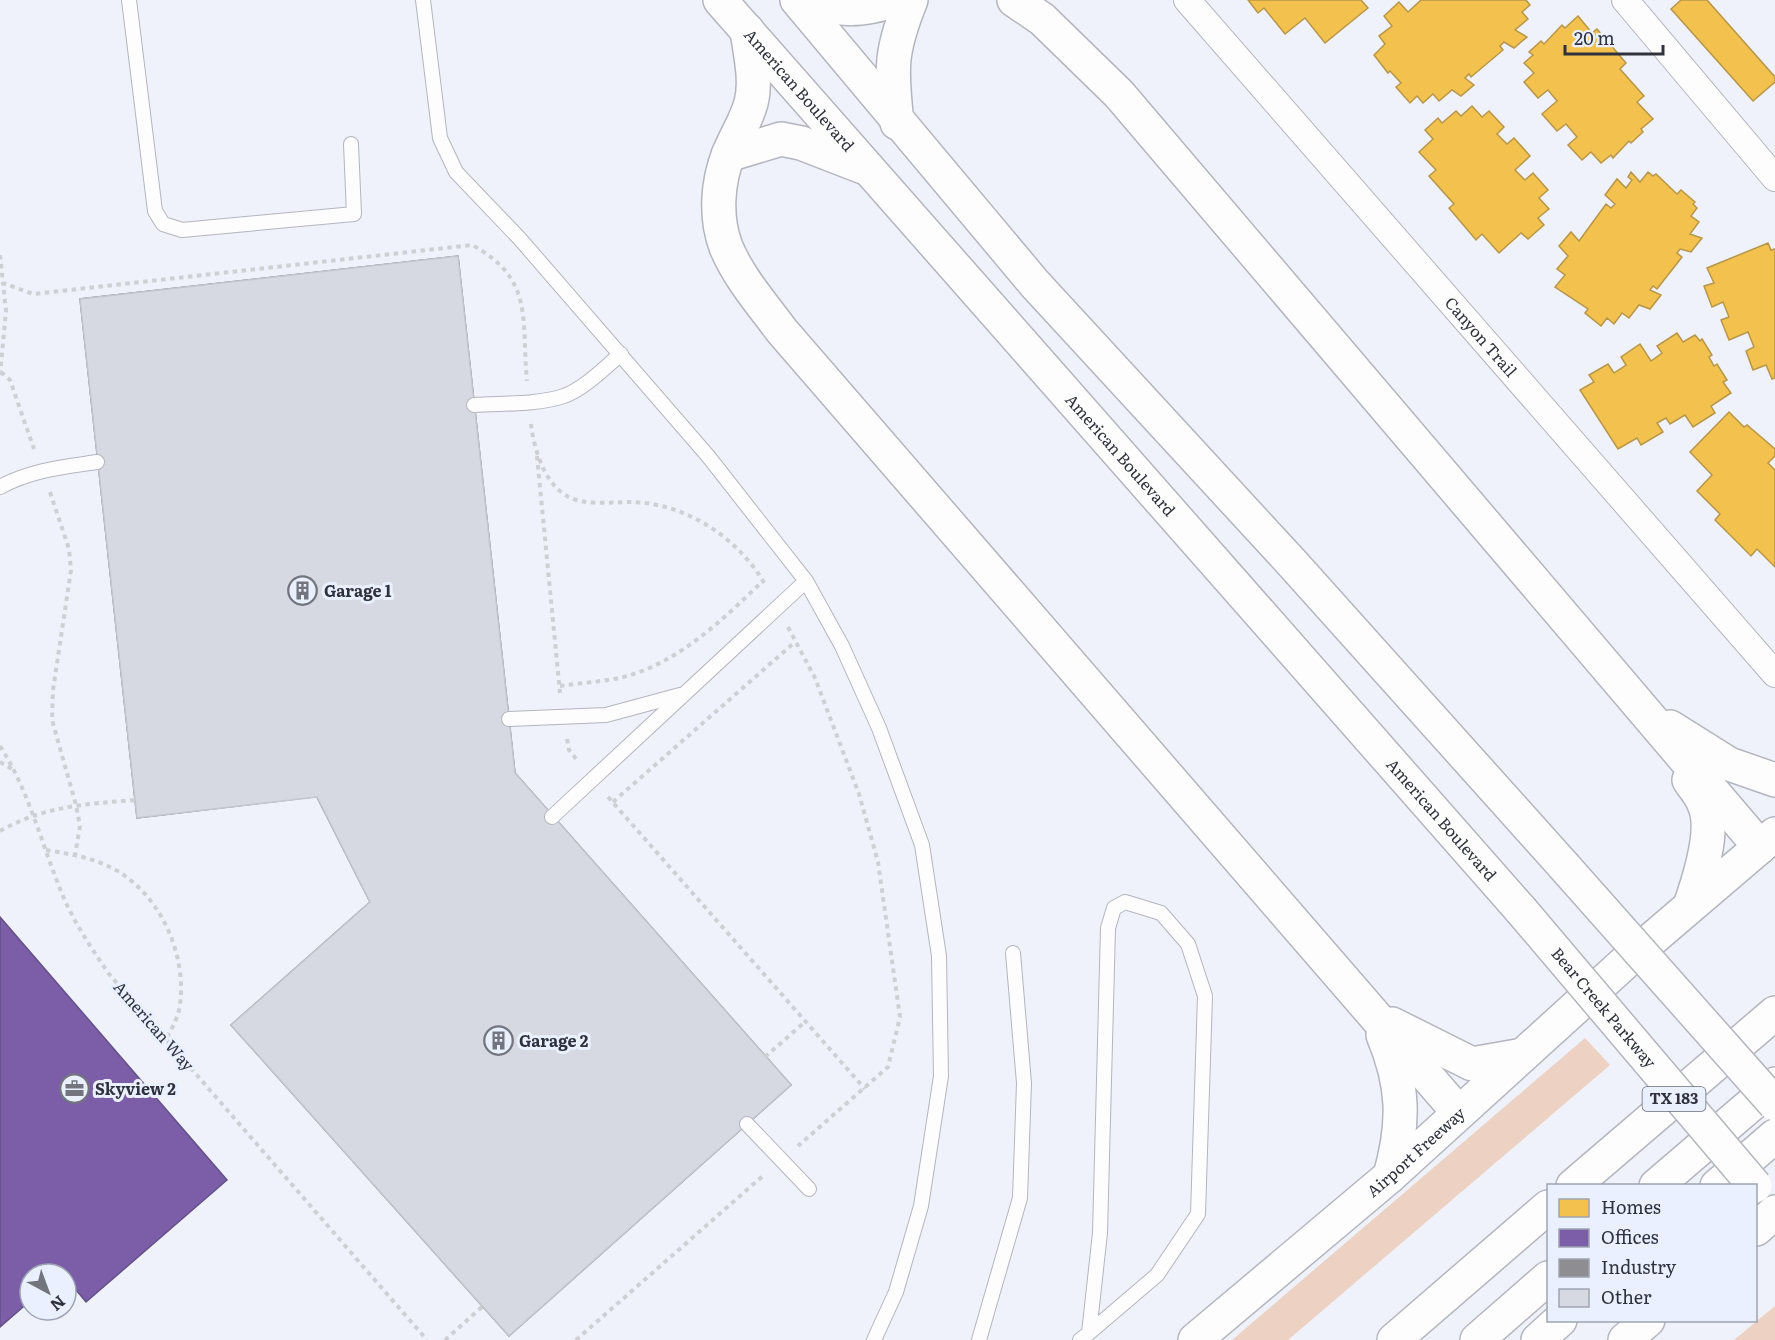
<svg xmlns="http://www.w3.org/2000/svg" width="1775" height="1340" viewBox="0 0 1775 1340" font-family="Literata,serif">
<style>
.green{fill:#edd1c3}
.homes{fill:#f2c14e;stroke:#b89649;stroke-width:1.5}
.offices{fill:#7b5ea7;stroke:#645187;stroke-width:1.5}
.industry{fill:#8d8d92;stroke:#717278;stroke-width:1.5}
.building{fill:#d6d9e1;stroke:#c3c6ce;stroke-width:1.5}
.lines{fill:none;stroke-linecap:round;stroke-linejoin:round}
.lane-casing{stroke:#b3b6be;stroke-width:16}
.street-casing{stroke:#b3b6be;stroke-width:28}
.secondary-casing{stroke:#b3b6be;stroke-width:36}
.highway-casing{stroke:#b3b6be;stroke-width:36}
.path{stroke:#cfd0d5;stroke-width:4;stroke-dasharray:4.5 4.5;stroke-linecap:butt}
.lane{stroke:#fdfdfe;stroke-width:14}
.street{stroke:#fdfdfe;stroke-width:26}
.secondary{stroke:#fdfdfe;stroke-width:33}
.highway{stroke:#fdfdfe;stroke-width:33}
.secondary-bridge-casing{stroke:#b3b6be;stroke-width:36;stroke-linecap:butt}
.secondary-bridge{stroke:#fdfdfe;stroke-width:33}
.labels{text-anchor:middle;stroke-width:6;stroke-linejoin:round;paint-order:stroke}
.shield{fill:#eaf0ff;stroke:#676b76;stroke-width:1.5}
.shield-label{font-size:15px;font-weight:bold;fill:#2f323c}
.street-label{font-size:16px;fill:#2f323c;stroke:#eaf0ff}
.poi-label{font-size:16px;font-weight:bold;fill:#2f323c;stroke:#eaf0ff;text-anchor:start}
</style>
<rect width="100%" height="100%" fill="#eff2fa"/>
<g class="green">
<polygon points="1585,1038 1610,1065 1288,1340 1232,1340"/>
<polygon points="1775,1306 1775,1340 1734,1340"/>
</g>
<g class="homes">
<polygon points="1248,0 1361,0 1368,8 1325,43 1305,18 1285,34 1264,8 1258,13"/>
<polygon points="1421,0 1526,0 1530,5 1522,12 1528,19 1515,30 1527,37 1514,48 1504,42 1500,46 1503,50 1471,77 1469,74 1465,78 1474,85 1461,96 1452,90 1439,101 1433,94 1423,103 1417,96 1410,103 1396,87 1401,83 1390,71 1388,73 1374,55 1385,44 1379,36 1392,26 1384,16 1399,2 1408,12"/>
<polygon points="1681,0 1707,0 1775,77 1775,82 1753,101 1671,9"/>
<polygon points="1578,16 1592,33 1597,29 1626,63 1620,69 1644,96 1637,102 1653,119 1641,129 1643,132 1631,143 1629,141 1613,158 1611,155 1601,163 1591,152 1582,160 1568,145 1577,137 1566,124 1557,131 1542,114 1557,101 1548,90 1538,98 1524,82 1534,73 1524,63 1533,55 1529,52 1541,41 1544,44 1562,25 1565,28"/>
<polygon points="1472,106 1482,117 1489,111 1504,127 1497,134 1507,144 1514,138 1530,156 1515,170 1525,180 1533,173 1548,190 1539,198 1549,209 1538,218 1544,225 1528,239 1521,233 1499,253 1482,234 1476,240 1449,208 1454,204 1429,176 1436,170 1419,152 1433,139 1425,130 1438,118 1442,123 1456,111 1461,116"/>
<polygon points="1631,172 1640,182 1648,172 1653,176 1656,174 1677,194 1681,190 1695,202 1693,204 1697,208 1691,216 1699,222 1690,234 1702,238 1691,252 1680,249 1677,253 1682,257 1657,289 1653,286 1650,290 1661,295 1650,309 1639,305 1629,318 1622,313 1614,324 1607,318 1601,326 1585,313 1588,309 1555,287 1565,275 1557,269 1568,256 1559,246 1571,232 1579,241 1606,204 1611,208 1615,204 1605,195 1617,179 1626,188 1632,180 1628,177"/>
<polygon points="1768,243 1771,250 1775,249 1775,378 1772,379 1766,365 1753,370 1746,351 1754,347 1748,332 1729,340 1721,320 1729,317 1723,302 1712,307 1704,286 1714,283 1707,268"/>
<polygon points="1677,333 1683,342 1695,335 1700,341 1702,339 1712,355 1709,357 1714,366 1717,364 1727,380 1723,382 1731,393 1711,406 1715,413 1693,427 1685,415 1670,424 1666,418 1657,423 1663,432 1641,445 1637,438 1618,449 1580,390 1594,382 1589,375 1608,364 1614,373 1626,365 1621,357 1640,344 1651,361 1662,353 1657,346"/>
<polygon points="1729,412 1744,427 1747,425 1775,449 1775,456 1768,463 1775,470 1775,567 1757,549 1751,556 1715,520 1720,514 1697,491 1712,475 1690,452"/>
</g>
<polygon class="offices" points="0,917 227,1180 86,1302 66,1278 66,1274 30,1274 30,1301 0,1327"/>
<g class="industry">
<polygon points="458,256 515,773 137,818 80,299"/>
<polygon points="515,773 791,1085 509,1336 231,1025 370,902 317,797"/>
</g>
<polygon class="building" points="458,256 515,773 791,1085 509,1336 231,1025 370,902 317,797 137,818 80,299"/>
<g class="lines">
<defs>
<g id="lane">
<polyline points="129,0 155,211 163,224 182,230 354,214 351,144"/>
<polyline points="423,0 440,138 456,172 520,239 708,456 806,581 842,646 879,728 922,845 939,956 941,1076 921,1206 896,1292 874,1340"/>
<path d="M474,405c29,-2 62,0 90,-9 21,-8 40,-28 57,-42"/>
<path d="M0,487c31,-17 63,-20 97,-25"/>
<polyline points="509,719 606,715 680,695"/>
<polyline points="552,817 806,581"/>
<polyline points="747,1124 809,1189"/>
<polyline points="979,1340 1020,1198 1024,1083 1013,953"/>
<polyline points="1080,1340 1089,1333 1157,1275 1198,1214 1205,996 1188,944 1161,913 1125,902 1114,908 1108,928 1100,1233 1089,1333"/>
</g>
<g id="street">
<path id="s1" d="M1187,0l588,674"/>
<polyline points="1625,0 1775,178"/>
</g>
<g id="secondary">
<path id="s2" d="M720,0l801,910"/>
<polyline points="797,0 1035,284 1293,564 1563,865"/>
<path d="M806,0c37,12 54,11 91,0"/>
<polyline points="1014,0 1042,19 1119,94 1760,847"/>
<path d="M747,30c3,24 10,50 4,73 -5,18 -15,33 -22,50 -12,29 -14,65 -3,94 13,31 36,57 56,84l677,782"/>
<path d="M897,123c-6,-55 -7,-71 14,-123"/>
<polyline points="728,155 781,139 801,143 863,167"/>
<polyline points="1670,727 1729,764 1775,780"/>
<path d="M1689,780c5,8 12,15 15,24 12,26 -5,76 -14,102"/>
<polyline points="1392,1024 1472,1064 1523,1055"/>
<path d="M1383,1035c21,50 22,88 7,141"/>
<path id="s3" d="M1195,1340l195,-164 241,-219 144,-123"/>
</g>
<g id="highway">
<polyline points="1573,1186 1775,1013"/>
<polyline points="1656,1186 1775,1084"/>
<polyline points="1717,1186 1775,1136"/>
<polyline points="1756,1229 1775,1212"/>
<polyline points="1394,1340 1548,1207"/>
<polyline points="1477,1340 1548,1278"/>
<polyline points="1538,1340 1560,1320"/>
<polyline points="1625,1340 1648,1320"/>
</g>
</defs>
<use href="#lane" class="lane-casing"/>
<use href="#street" class="street-casing"/>
<use href="#secondary" class="secondary-casing"/>
<use href="#highway" class="highway-casing"/>
<g class="path">
<path d="M0,255l3,28 30,11 439,-49c63,34 49,75 55,136"/>
<polyline points="1,372 10,380 34,449"/>
<polyline points="0,375 6,311 3,283"/>
<path d="M531,424c3,25 13,59 36,72 17,10 46,6 64,6 55,1 108,36 135,84"/>
<polyline points="537,456 560,693"/>
<polyline points="50,492 69,549 71,570 53,690 52,720 76,805 80,826 75,855"/>
<polyline points="788,627 815,678 859,794 878,862 900,1017 888,1067 798,1146"/>
<path d="M560,686c19,-3 40,-4 59,-8 58,-13 103,-58 144,-97"/>
<polyline points="567,739 569,750 578,761"/>
<path d="M0,746c31,48 43,105 66,157 12,25 27,48 43,71l318,366"/>
<polyline points="0,762 14,770"/>
<polyline points="608,797 865,1089"/>
<polyline points="613,802 795,642"/>
<path d="M0,831c44,-25 86,-27 135,-31"/>
<path d="M46,850c23,4 45,7 66,18 47,24 75,85 68,137 -2,13 -8,23 -14,34"/>
<polyline points="765,1057 806,1021"/>
<polyline points="445,1340 483,1306"/>
<polyline points="576,1340 765,1174"/>
</g>
<use href="#lane" class="lane"/>
<use href="#street" class="street"/>
<use href="#secondary" class="secondary"/>
<use href="#highway" class="highway"/>
<defs>
<g id="secondary-bridge">
<polyline points="1563,865 1775,1104"/>
<path id="s4" d="M1521,910l234,276"/>
</g>
</defs>
<use href="#secondary-bridge" class="secondary-bridge-casing"/>
<use href="#secondary-bridge" class="secondary-bridge"/>
</g>
<defs>
<symbol id="building-ring" viewBox="-11 -11 22 22"><circle r="9.5" fill="#eaf0ff" stroke="#72757e" stroke-width="1.5"/><path d="M-4-6H4V6H1V3H-1V6H-4ZM-2.5-4.3h1.7v1.8h-1.7ZM.8-4.3h1.7v1.8H.8ZM-2.5-1h1.7V.8h-1.7ZM.8-1h1.7V.8H.8Z" fill="#72757e"/></symbol>
<symbol id="office-ring" viewBox="-11 -11 22 22"><circle r="9.5" fill="#eaf0ff" stroke="#72757e" stroke-width="1.5"/><path d="M-6-3h4V-5.5h4V-3h4V5H-6ZM-1-4.5V-3h2v-1.5ZM-6 0V1H6V0Z" fill="#72757e"/></symbol>
</defs>
<g fill-rule="evenodd">
<use href="#building-ring" x="286" y="574" width="33" height="33"/>
<use href="#building-ring" x="482" y="1024" width="33" height="33"/>
<use href="#office-ring" x="58" y="1072" width="33" height="33"/>
</g>
<g class="labels">
<rect class="shield" x="1642.5" y="1087" width="63" height="24" rx="4.5"/>
<g class="shield-label">
<text x="1674" y="1104">TX 183</text>
</g>
<g class="street-label">
<text dy="6" stroke="none"><textPath href="#s2" startOffset="120">American Boulevard</textPath></text>
<text dy="6" stroke="none"><textPath href="#s1" startOffset="447">Canyon Trail</textPath></text>
<text dy="6" stroke="none"><textPath href="#s2" startOffset="606">American Boulevard</textPath></text>
<text dy="6" stroke="none"><textPath href="#s2" startOffset="1092">American Boulevard</textPath></text>
<text dy="6" stroke="none"><textPath href="#s4" startOffset="128">Bear Creek Parkway</textPath></text>
<text transform="translate(154 1026) rotate(49)" y="6">American Way</text>
<text dy="6" stroke="none"><textPath href="#s3" startOffset="290">Airport Freeway</textPath></text>
</g>
<g class="poi-label">
<text x="324" y="597">Garage 1</text>
<text x="519" y="1047">Garage 2</text>
<text x="95" y="1095">Skyview 2</text>
</g>
</g>
<rect x="1547" y="1184" width="210" height="138" fill="#eaf0ff" stroke="#9fa4b1" stroke-width="1.5"/>
<rect x="1559" y="1199" width="30" height="18" fill="#f2c14e" stroke="#9fa4b1" stroke-width="1.5"/>
<text x="1601" y="1214" font-size="18" fill="#2f323c">Homes</text>
<rect x="1559" y="1229" width="30" height="18" fill="#7b5ea7" stroke="#9fa4b1" stroke-width="1.5"/>
<text x="1601" y="1244" font-size="18" fill="#2f323c">Offices</text>
<rect x="1559" y="1259" width="30" height="18" fill="#8d8d92" stroke="#9fa4b1" stroke-width="1.5"/>
<text x="1601" y="1274" font-size="18" fill="#2f323c">Industry</text>
<rect x="1559" y="1289" width="30" height="18" fill="#d6d9e1" stroke="#9fa4b1" stroke-width="1.5"/>
<text x="1601" y="1304" font-size="18" fill="#2f323c">Other</text>
<g transform="translate(48 1292) rotate(139)"><circle r="28" fill="#eaf0ff" stroke="#9fa4b1" stroke-width="1.5"/>
<path d="M0-4.5L10 22L0 15L-10 22Z" fill="#72757e"/>
<text y="-9" font-size="16" font-weight="bold" text-anchor="middle" fill="#2f323c">N</text>
</g>
<path d="M1565 45v9h98v-9" fill="none" stroke="#2f323c" stroke-width="3"/>
<text x="1574" y="45" font-size="18" fill="#2f323c" stroke="#eaf0ff" stroke-width="4.5" paint-order="stroke">20 m</text>
</svg>
